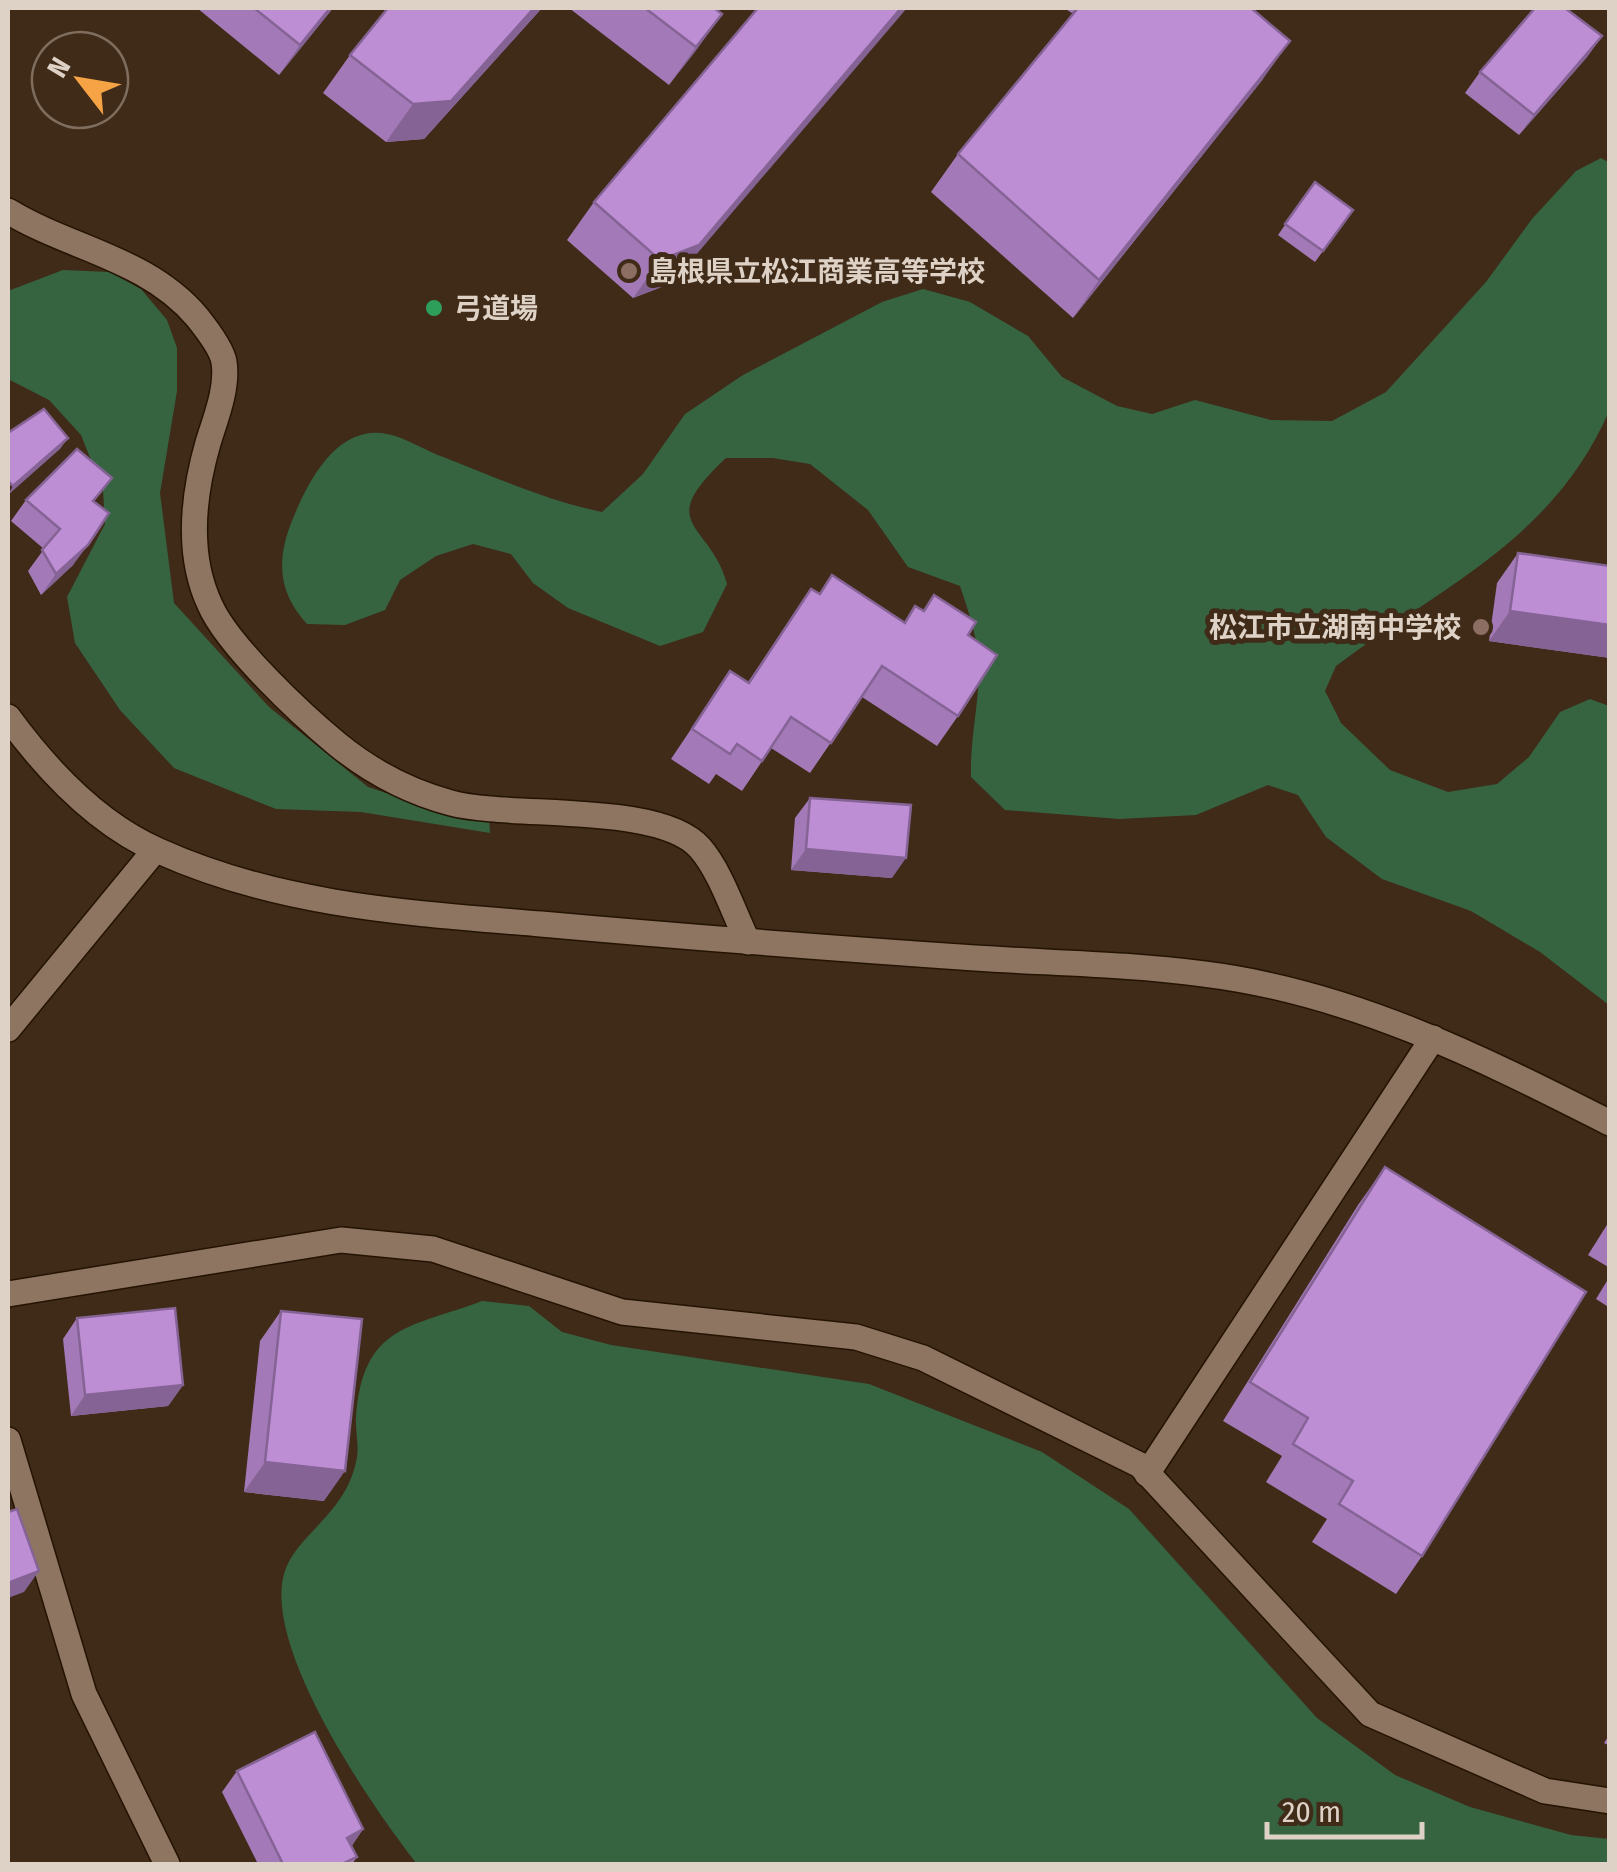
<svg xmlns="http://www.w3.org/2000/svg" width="1617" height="1872" viewBox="0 0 1617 1872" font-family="'Fira Sans Condensed','Noto Sans JP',sans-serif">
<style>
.green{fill:#366441}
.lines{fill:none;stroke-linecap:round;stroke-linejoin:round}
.minor-casing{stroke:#251302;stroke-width:28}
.minor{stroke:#8d7561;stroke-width:25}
.wall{fill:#a37ab7}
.shaded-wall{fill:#856395}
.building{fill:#be8ed5;stroke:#856395;stroke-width:2.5}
.education-dot{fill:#8d6e63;stroke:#3f2b18;stroke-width:4}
.leisure-dot{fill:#2e9e5b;stroke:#3f2b18;stroke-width:4}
.labels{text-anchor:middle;stroke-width:10;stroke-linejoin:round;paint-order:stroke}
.poi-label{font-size:28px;font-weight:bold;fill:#ded1c6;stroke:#3f2b18;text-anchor:start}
</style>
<rect width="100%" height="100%" fill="#3f2b18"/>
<g class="green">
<path d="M1601,158l9,5v246c-56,131 -169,177 -274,257l-11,25 16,32 49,47 58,22 49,-8 32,-27 31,-45 30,-13 19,7v299l-69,-53 -69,-41 -89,-32 -56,-42 -28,-42 -30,-10 -72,30 -77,4 -114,-9 -34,-33c-1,-36 7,-69 8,-104 1,-29 -10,-60 -19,-87l-52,-19 -40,-57 -58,-46 -37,-6h-47c-74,69 -16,63 1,126l-24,48 -43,14 -92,-38 -35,-25 -22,-29 -38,-10 -37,12 -36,24 -15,30 -40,15 -38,-1c-27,-29 -31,-60 -17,-98 15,-39 45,-103 97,-92 20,4 37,16 56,23 52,20 104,44 159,55l41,-38 42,-60 58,-39 139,-73 41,-13 47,13 58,34 34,41 55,29 35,8 43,-14 76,20 61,1 54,-29 100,-110 46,-63 44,-48z"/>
<polygon points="63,270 109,272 141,289 167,320 177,348 177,391 160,493 174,603 269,707 368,787 444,812 489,818 490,833 361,812 276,809 174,768 120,710 75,643 67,597 105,524 103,490 81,435 49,400 8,379 8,291"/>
<path d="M482,1301l47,5 33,26 49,13 258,39 173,68 87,57 188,209 78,57 75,32 101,28 38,4v25h-1192c-45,-57 -160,-223 -131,-296 14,-35 59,-55 70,-106 4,-14 -1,-31 0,-45 7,-93 55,-89 126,-116z"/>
</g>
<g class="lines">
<defs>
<g id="minor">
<path d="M8,211c62,38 139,47 189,106 8,10 25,32 27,45 4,26 -8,55 -16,81 -15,52 -22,111 2,162 18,41 92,110 127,139 33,27 73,48 114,59 60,16 209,-1 249,45 21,24 34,66 48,94"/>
<path d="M8,717c38,52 89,107 151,134 122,55 251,62 382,73 145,13 289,24 434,34 76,5 153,6 229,16 146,18 276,83 406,149"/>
<polyline points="8,1029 155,850"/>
<polyline points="8,1294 341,1240 433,1249 622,1312 856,1337 923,1358 1140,1465 1370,1714 1545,1791 1610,1801"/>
<polyline points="8,1440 84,1694 167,1864"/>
<polyline points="1147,1474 1433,1038"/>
</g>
</defs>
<use href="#minor" class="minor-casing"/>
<use href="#minor" class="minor"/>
</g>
<g class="wall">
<polygon points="197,8 333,8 279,75"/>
<polygon points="388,8 542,8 424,139 386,142 323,93 350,55"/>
<polygon points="569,8 714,8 722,14 669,85"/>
<polygon points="758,8 672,283 633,298 567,240 594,202"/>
<polygon points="1064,8 1077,8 1072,13"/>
<polygon points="1602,36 1587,57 1519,135 1465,93 1480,72"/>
<polygon points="1263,79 1073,318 931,192 958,154"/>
<polygon points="1315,182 1353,210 1315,262 1278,235"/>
<polygon points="26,500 95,503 73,565 41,595 28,571 44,549 11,521"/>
<polygon points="1518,553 1610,566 1610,658 1489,641 1497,583"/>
<polygon points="811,589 819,594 904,622 968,635 958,716 937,746 862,697 810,773 771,748 742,791 716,774 709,784 671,759 730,671 748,682"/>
<polygon points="810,798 892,878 791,870 795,818"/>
<polygon points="1385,1167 1422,1556 1396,1594 1312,1542 1327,1519 1266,1482 1282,1456 1223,1421 1358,1205"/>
<polygon points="1610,1220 1610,1268 1588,1255"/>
<polygon points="1610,1276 1610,1308 1596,1299"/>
<polygon points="281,1311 324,1501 244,1492 260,1341"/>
<polygon points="77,1318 183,1385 168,1406 71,1416 63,1339"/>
<polygon points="1610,1734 1610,1746 1604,1743"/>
<polygon points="237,1771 363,1829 351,1847 357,1857 352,1864 258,1864 222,1792"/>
</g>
<g class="shaded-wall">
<polygon points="330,8 333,8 279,75 300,45"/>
<polygon points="534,8 542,8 424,139 386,142 413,104"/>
<polygon points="901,8 907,8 672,283 633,298 660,260"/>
<polygon points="722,14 695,52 669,85 696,47"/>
<polygon points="1602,36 1587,57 1519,135 1534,115"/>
<polygon points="1290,41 1263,79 1073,318 1099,280"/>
<polygon points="68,438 60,449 8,495 13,486"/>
<polygon points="88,545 73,565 41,595 56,574"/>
<polygon points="1510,611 1610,625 1610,658 1489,641"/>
<polygon points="806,849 906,858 892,878 791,870"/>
<polygon points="183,1385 168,1406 71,1416 85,1395"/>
<polygon points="265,1462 345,1471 324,1501 244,1492"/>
<polygon points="39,1571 24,1592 8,1598 8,1583"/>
<polygon points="363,1829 349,1850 347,1838"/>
</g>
<g class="building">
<polygon points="254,8 330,8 300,45"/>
<polygon points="388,8 534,8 451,101 413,104 350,55"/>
<polygon points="645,8 714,8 722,14 696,47"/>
<polygon points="758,8 901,8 699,245 660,260 594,202"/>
<polygon points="1078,8 1251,8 1290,41 1099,280 958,154"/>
<polygon points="1535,8 1565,8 1602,36 1534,115 1480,72"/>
<polygon points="1315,182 1353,210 1323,251 1285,224"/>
<polygon points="44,409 68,438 13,486 8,481 8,433"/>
<polygon points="77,449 112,478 93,501 109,513 88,545 56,574 42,550 60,529 26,500"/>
<polygon points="1518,553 1610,566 1610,625 1510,611"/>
<polygon points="832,575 905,623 915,606 924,611 934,595 976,622 968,635 997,655 958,716 882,666 831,743 791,717 762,761 737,744 730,754 692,729 730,671 749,683 811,589 820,594"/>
<polygon points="810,798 911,805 906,858 806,849"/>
<polygon points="1385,1167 1586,1292 1422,1556 1339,1504 1353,1481 1293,1444 1308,1418 1250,1382"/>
<polygon points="175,1308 183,1385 85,1395 77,1318"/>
<polygon points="281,1311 362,1319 345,1471 265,1462"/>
<polygon points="17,1509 39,1571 8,1583 8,1512"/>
<polygon points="315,1732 363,1829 347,1838 357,1857 342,1864 283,1864 237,1771"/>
</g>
<g class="education-dot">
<circle cx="629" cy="271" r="10"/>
<circle cx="1481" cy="627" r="10"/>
</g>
<circle class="leisure-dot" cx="434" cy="308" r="10"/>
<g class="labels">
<g class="poi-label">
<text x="649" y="281">島根県立松江商業高等学校</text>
<text x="454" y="318">弓道場</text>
<text x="1461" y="637" text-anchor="end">松江市立湖南中学校</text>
</g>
</g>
<rect width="1617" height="1872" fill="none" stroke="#ded1c6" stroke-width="20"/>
<g transform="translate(80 80) rotate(301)"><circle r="48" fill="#3f2b18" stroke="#7f6d5e" stroke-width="2.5"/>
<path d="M0-8L18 38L0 25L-18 38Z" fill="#f5a345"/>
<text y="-15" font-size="28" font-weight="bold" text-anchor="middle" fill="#ded1c6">N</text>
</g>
<path d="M1267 1822v15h155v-15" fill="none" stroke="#ded1c6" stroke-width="5"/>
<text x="1282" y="1822" font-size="30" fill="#ded1c6" stroke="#3f2b18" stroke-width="8" paint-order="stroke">20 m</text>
</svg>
